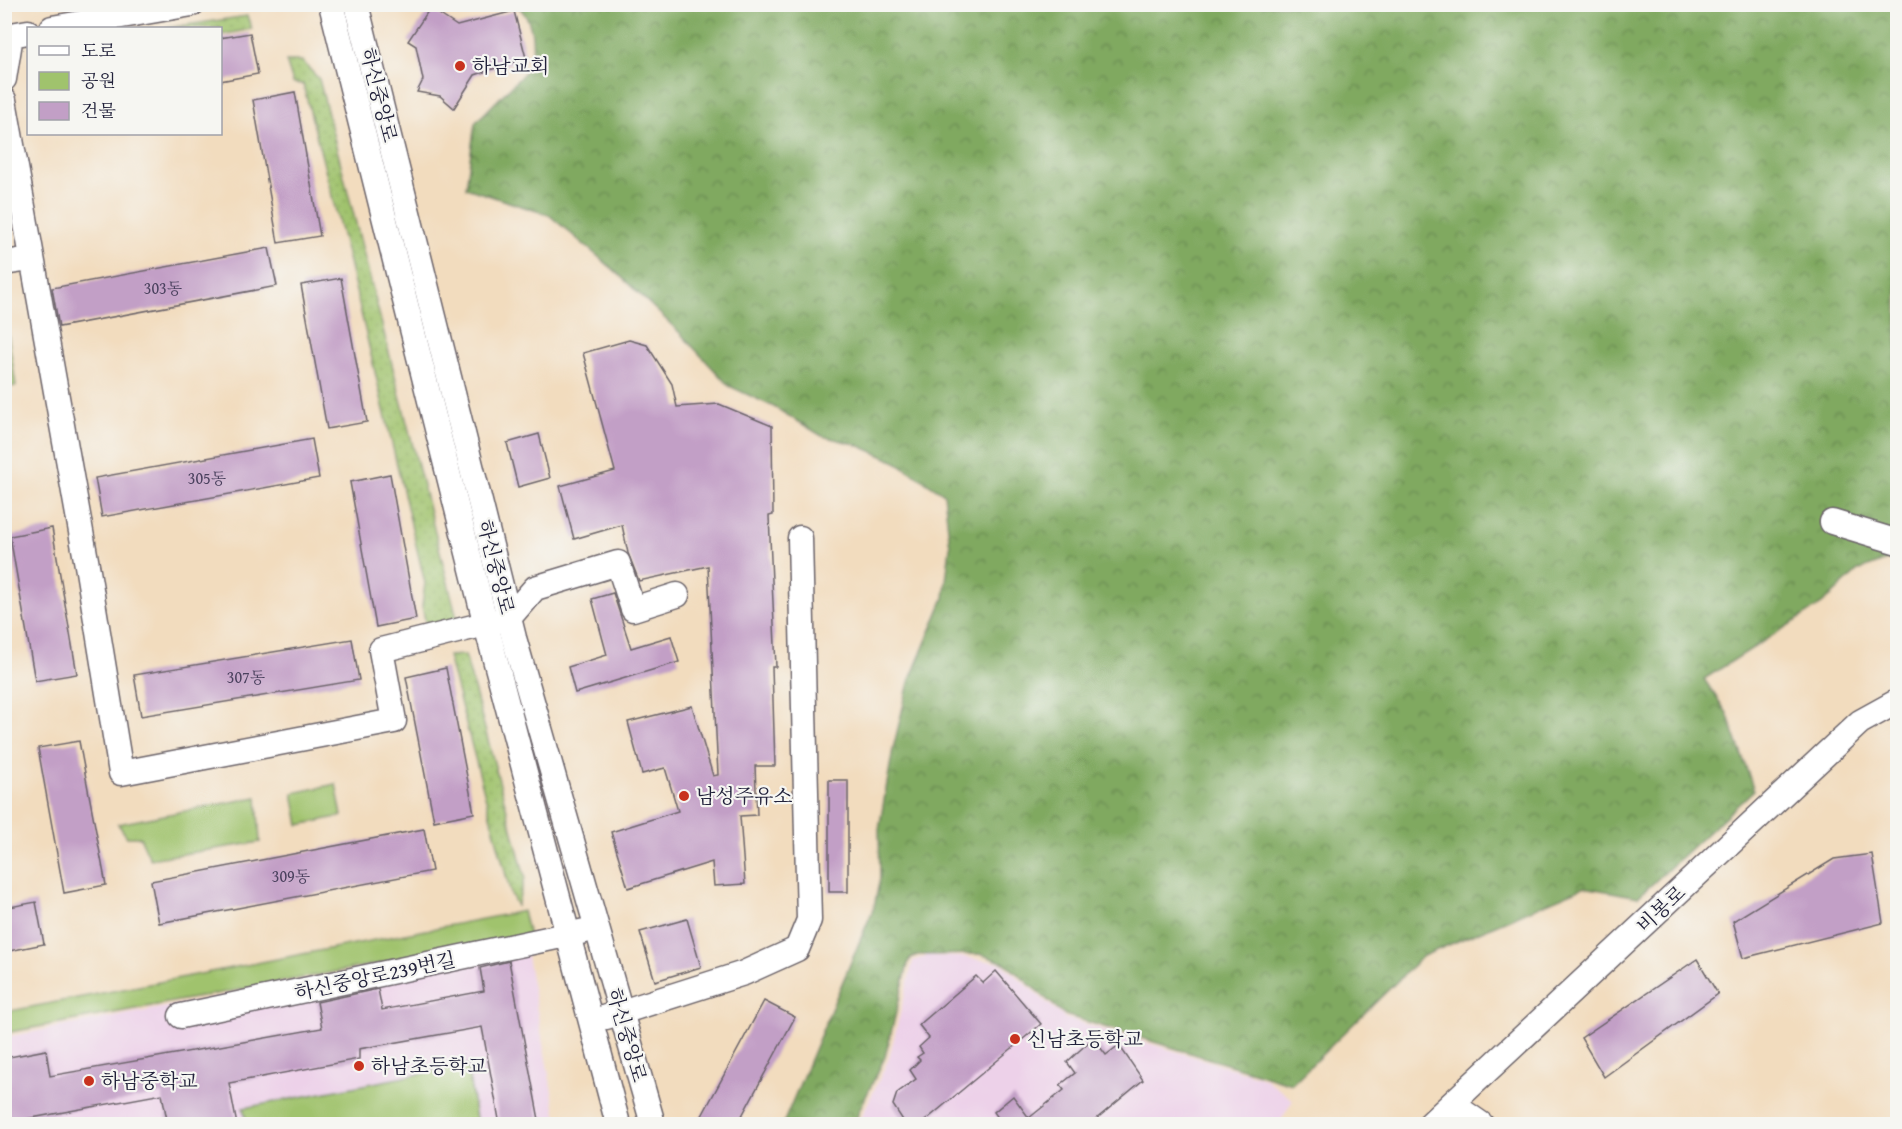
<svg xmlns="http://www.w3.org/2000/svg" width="1902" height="1129" viewBox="0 0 1902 1129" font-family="'Gentium Book Plus','Noto Serif KR',serif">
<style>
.built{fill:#edd1e9}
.grass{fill:url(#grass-dots);stroke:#617254;stroke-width:1.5}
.forest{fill:url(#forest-crowns);stroke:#51664e;stroke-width:1.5}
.park{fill:#a0c36d;stroke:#617254;stroke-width:1.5}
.building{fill:#c29fc6}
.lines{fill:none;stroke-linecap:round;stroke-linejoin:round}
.minor-casing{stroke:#6b6369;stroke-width:27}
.minor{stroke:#fff;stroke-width:24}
.poi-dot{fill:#c8321e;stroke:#f6f6f2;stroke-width:2}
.labels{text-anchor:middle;stroke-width:4.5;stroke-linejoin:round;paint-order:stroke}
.number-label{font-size:16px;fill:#4a415e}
.poi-label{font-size:20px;fill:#22223b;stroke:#f6f6f2;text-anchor:start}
.street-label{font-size:20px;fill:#22223b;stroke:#f6f6f2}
</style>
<defs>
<pattern id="grass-dots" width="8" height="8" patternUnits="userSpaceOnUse" patternTransform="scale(1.5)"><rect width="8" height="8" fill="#a0c36d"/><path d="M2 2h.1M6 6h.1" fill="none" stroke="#8aa75f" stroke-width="1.8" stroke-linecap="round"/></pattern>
<pattern id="forest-crowns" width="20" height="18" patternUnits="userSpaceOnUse" patternTransform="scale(1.5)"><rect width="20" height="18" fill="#80a960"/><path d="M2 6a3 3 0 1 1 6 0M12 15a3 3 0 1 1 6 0" fill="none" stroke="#688950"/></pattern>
</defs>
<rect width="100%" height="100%" fill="#f6f6f2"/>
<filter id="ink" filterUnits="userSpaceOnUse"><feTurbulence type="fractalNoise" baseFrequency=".0167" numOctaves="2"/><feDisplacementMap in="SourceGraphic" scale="12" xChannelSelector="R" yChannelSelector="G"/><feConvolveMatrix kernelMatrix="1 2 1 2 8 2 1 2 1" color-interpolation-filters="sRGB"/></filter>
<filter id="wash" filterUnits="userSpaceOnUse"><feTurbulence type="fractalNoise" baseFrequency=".008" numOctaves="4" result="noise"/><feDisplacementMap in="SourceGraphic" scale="24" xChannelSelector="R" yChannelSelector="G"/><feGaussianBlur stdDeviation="1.35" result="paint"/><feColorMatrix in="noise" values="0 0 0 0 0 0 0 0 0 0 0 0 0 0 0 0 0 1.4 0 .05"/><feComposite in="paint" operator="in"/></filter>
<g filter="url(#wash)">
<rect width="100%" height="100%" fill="#f2dcbe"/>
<g class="built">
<polygon points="524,940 558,1124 5,1124 5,1037"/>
<polygon points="927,956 963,957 1001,963 1065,1018 1264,1078 1293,1100 1279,1124 858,1124 889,1058 913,961"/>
</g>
<g class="grass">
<polygon points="247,16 252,29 221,35 220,28 166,28"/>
<polygon points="286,61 302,61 319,79 457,618 454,629 427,629 422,606 425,583 348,258 303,84 293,83"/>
<polygon points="465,655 525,877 517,906 511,894 448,656"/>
</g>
<path class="forest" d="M516,5h1381v551l-39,15 -36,33 -118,75 23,34 27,77 -116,107 -54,-10 -161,69 -131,128 -227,-69 -60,-52 -25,-9 -63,1 -8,5 -24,97 -26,54 -4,13h-72l91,-217 6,-29 -1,-49 14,-80 16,-67 35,-84 6,-51 -6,-53 -48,-32 -41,-18 -33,-8 -48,-29 -45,-21 -49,-53 -66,-63 -65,-55 -83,-27 9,-65 57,-58c1,-21 3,-46 -16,-60z"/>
<g class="park">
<polygon points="5,314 16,386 5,388 4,388"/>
<polygon points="336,784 342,816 299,825 293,793"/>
<polygon points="257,797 260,842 150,859 140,837 127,837 118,824"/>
<polygon points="523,911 529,936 5,1033 5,1012"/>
<polygon points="467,1065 477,1124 247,1124 243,1108"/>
</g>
<g id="blocks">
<g class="building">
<polygon points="430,8 457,26 514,11 526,58 475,75 454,108 440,96 417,92 423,80 416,46 408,41"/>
<polygon points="250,33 258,74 220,81 220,38"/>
<polygon points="295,92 320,236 278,243 253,100"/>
<polygon points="269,248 277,286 59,327 52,288"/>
<polygon points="341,278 367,422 327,429 301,285"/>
<polygon points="629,340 647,345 672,384 677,407 719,404 772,426 773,515 769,516 776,667 772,667 775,766 755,766 757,815 740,816 745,884 714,886 712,862 628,888 611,832 678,811 665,768 642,774 628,722 692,706 713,776 718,775 708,566 639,581 628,553 622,525 574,539 560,486 615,471 583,353"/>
<polygon points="539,434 550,478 518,487 507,443"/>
<polygon points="312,439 319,478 102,517 95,478"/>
<polygon points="390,474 416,619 376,627 350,482"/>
<polygon points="52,528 77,674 35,681 10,536"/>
<polygon points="613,593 631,648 671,636 679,662 575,693 568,667 607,655 592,599"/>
<polygon points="352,639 359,680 141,716 134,675"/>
<polygon points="446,668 474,813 434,821 406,677"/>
<polygon points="79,741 106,885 64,893 38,748"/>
<rect x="829" y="780" width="19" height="112"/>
<polygon points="424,829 432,871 159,923 151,881"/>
<polygon points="1872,854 1883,923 1743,958 1733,921 1834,859"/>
<polygon points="36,902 44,944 4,952 4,908"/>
<polygon points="687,919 701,967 655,981 640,932"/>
<polygon points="1697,959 1718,994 1604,1077 1581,1038"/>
<polygon points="509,961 540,1125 500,1125 482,1027 359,1049 359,1059 229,1083 237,1125 168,1125 162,1094 4,1123 4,1058 46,1050 50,1076 322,1028 317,1002 378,989 382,1010 484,991 480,968"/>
<polygon points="996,971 1041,1024 920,1125 906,1125 893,1105 897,1093 916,1079 910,1070 920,1060 917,1057 923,1053 919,1047 929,1038 919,1025 976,976 983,983"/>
<polygon points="764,1001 795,1017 737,1125 697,1125"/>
<polygon points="1093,1038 1106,1055 1119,1045 1143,1080 1089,1125 1003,1125 994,1112 1013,1096 1029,1118 1064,1090 1060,1085 1075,1073 1067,1062"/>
</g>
</g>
</g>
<g filter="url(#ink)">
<use href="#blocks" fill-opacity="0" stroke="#6b6369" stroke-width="1.5"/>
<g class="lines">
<defs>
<g id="minor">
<polyline points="331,4 486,625 618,1124"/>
<polyline points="356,4 514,638 653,1124"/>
<polyline points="52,28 192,4"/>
<polyline points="4,79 11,35 28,32"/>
<polyline points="4,100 88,571 121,773 394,721 381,650 509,618 535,588 618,563 633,609 677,595"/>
<polyline points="4,263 31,259"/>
<polyline points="1832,522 1898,542"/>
<polyline points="181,1016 585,931"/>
<polyline points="606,1017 744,973 797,949 809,920 800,538"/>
<polyline points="1452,1104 1481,1124"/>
<polyline points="1430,1124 1860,722 1898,701"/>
</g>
</defs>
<use href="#minor" class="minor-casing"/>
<use href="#minor" class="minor"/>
</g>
</g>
<g class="poi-dot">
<circle cx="460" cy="66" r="6"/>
<circle cx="684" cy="796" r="6"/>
<circle cx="1015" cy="1039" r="6"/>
<circle cx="359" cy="1066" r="6"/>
<circle cx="89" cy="1081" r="6"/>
</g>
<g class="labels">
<g class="number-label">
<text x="163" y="294">303동</text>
<text x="207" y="484">305동</text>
<text x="246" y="683">307동</text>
<text x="291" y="882">309동</text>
</g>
<g class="poi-label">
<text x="472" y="73">하남교회</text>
<text x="696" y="803">남성주유소</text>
<text x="1027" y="1046">신남초등학교</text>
<text x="371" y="1073">하남초등학교</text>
<text x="101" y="1088">하남중학교</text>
</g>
<g class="street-label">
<text transform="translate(379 95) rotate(76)" y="7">하신중앙로</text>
<text transform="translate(496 567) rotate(76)" y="7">하신중앙로</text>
<text transform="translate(1661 909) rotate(-43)" y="7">비봉로</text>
<text transform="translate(375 976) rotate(-12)" y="7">하신중앙로239번길</text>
<text transform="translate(627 1035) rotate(74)" y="7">하신중앙로</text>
</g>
</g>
<rect width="1902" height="1129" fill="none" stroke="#f6f6f2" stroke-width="24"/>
<rect x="27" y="27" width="195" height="108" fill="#f6f6f2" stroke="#a1a1a9" stroke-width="1.5"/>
<rect x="39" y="46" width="30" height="9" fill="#ffffff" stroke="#a1a1a9" stroke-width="1.5"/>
<text x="81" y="57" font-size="18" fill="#22223b">도로</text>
<rect x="39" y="72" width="30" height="18" fill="#a0c36d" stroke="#a1a1a9" stroke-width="1.5"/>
<text x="81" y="87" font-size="18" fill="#22223b">공원</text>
<rect x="39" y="102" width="30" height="18" fill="#c29fc6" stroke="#a1a1a9" stroke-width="1.5"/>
<text x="81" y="117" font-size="18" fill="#22223b">건물</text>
</svg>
